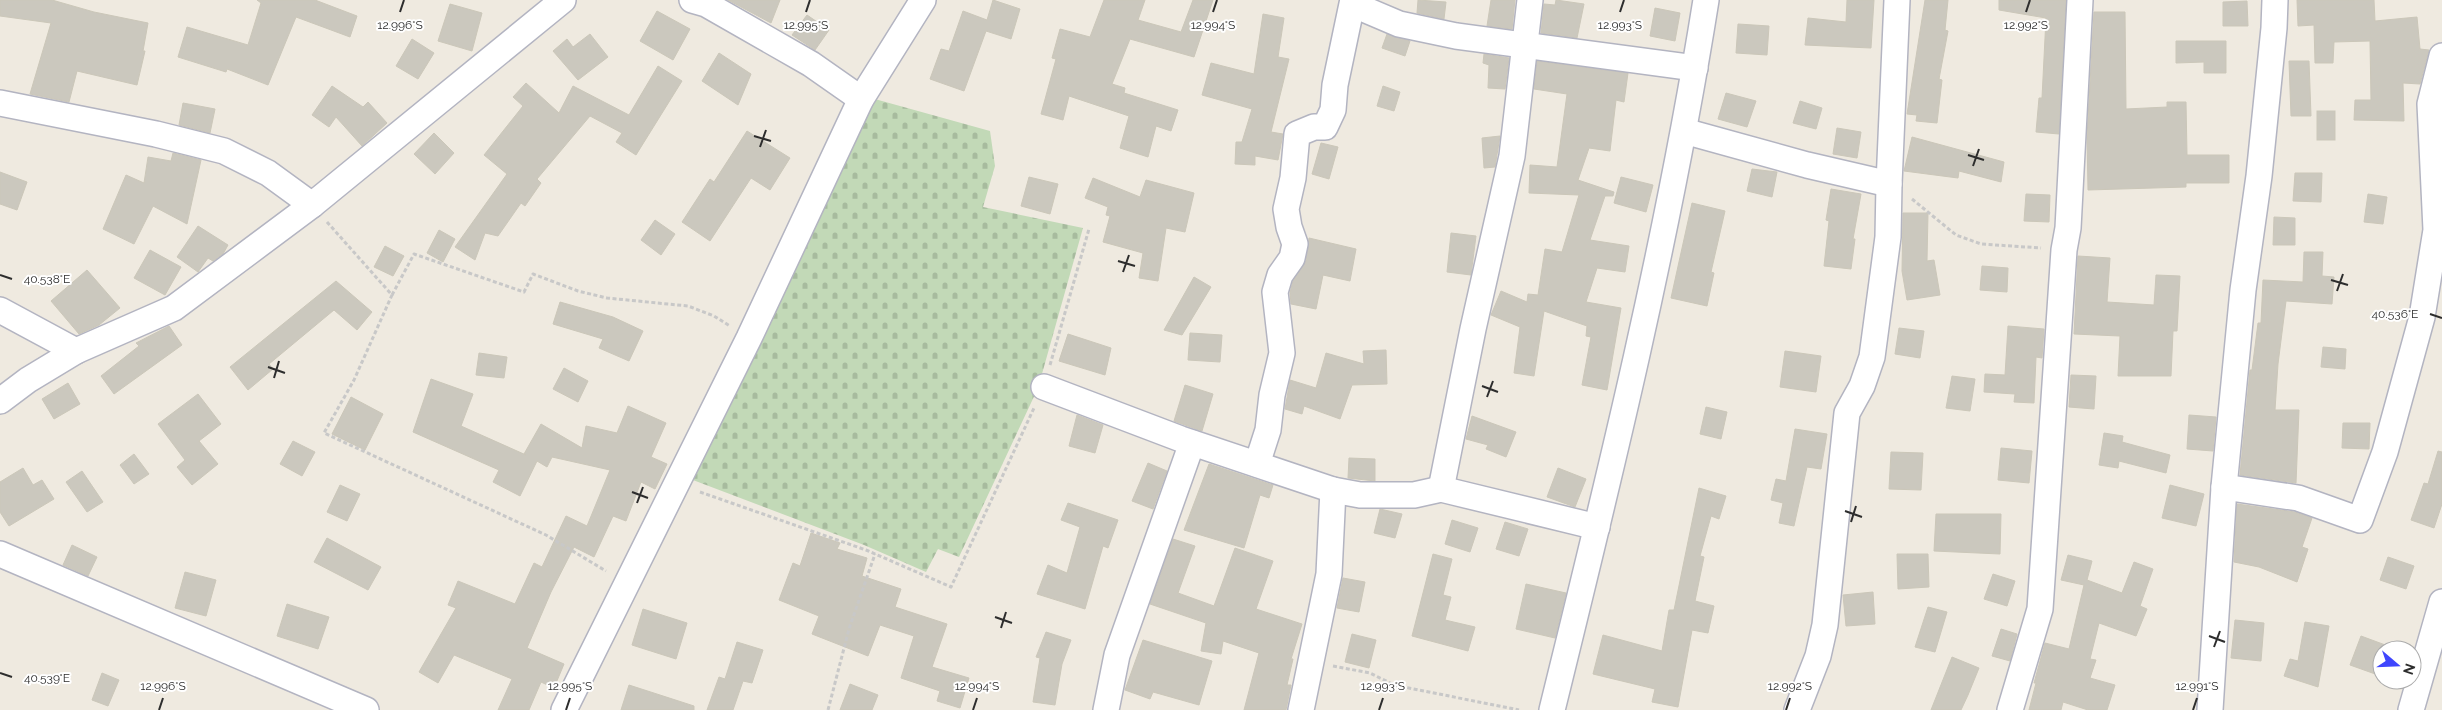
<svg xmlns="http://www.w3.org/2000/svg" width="2442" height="710" viewBox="0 0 2442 710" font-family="Raleway,sans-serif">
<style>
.cemetery{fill:url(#cemetery-stones)}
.building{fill:#cbc8be;stroke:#cbc7b9}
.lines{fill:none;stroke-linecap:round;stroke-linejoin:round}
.minor-casing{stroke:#b3b4c1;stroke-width:28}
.path{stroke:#c8c8c8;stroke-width:3;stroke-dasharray:4 2.5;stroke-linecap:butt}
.minor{stroke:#fff;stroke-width:25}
.ticks{fill:none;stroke:#2d2d2d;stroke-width:2}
.ticks-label{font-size:12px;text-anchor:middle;fill:#2d2d2d;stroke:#fff;stroke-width:4;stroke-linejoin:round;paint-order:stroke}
</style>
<defs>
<pattern id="cemetery-stones" width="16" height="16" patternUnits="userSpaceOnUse" patternTransform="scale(1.25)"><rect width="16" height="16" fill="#c2d9b7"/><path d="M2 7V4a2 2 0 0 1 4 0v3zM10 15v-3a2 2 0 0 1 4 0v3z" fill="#a7bb9e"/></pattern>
</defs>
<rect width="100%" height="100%" fill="#efeae0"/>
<polygon class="cemetery" points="864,96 990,131 995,166 983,207 1083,228 1038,388 959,557 938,549 926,572 864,545 685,477"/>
<g class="building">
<polygon points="0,0 52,0 94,12 148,23 143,51 145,51 137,85 77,71 69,102 30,94 51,23 0,16"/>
<polygon points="257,0 315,0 357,16 350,37 296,17 268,85 227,69 226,72 178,57 187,27 248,45 261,3"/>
<polygon points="728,0 780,0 771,23"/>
<polygon points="993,0 1020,9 1011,39 986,31 964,91 930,79 941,49 949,51 963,11 987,20"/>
<polygon points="1104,0 1145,0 1138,20 1181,32 1193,0 1213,0 1194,57 1130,39 1112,84 1125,88 1124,93 1178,110 1171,131 1156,126 1148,157 1120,148 1129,116 1069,96 1063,120 1041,114 1056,59 1052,58 1060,29 1090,37"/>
<polygon points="1418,0 1446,2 1444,19 1417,13"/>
<polygon points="1491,0 1515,0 1512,29 1487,26"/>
<polygon points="1556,0 1584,4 1577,38 1541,33 1544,4 1555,5"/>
<polygon points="1847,0 1874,0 1871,48 1805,45 1808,18 1846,22"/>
<polygon points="1925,0 1948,0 1945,30 1948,31 1939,79 1942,80 1937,123 1916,121 1917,115 1907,114"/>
<polygon points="1999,0 2066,0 2059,134 2036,132 2039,98 2042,98 2046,18 1999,10"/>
<polygon points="2297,0 2374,0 2375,21 2417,17 2420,49 2429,50 2420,84 2403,83 2404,121 2354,120 2355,100 2371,100 2370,41 2334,42 2333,63 2315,63 2314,25 2298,26"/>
<polygon points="2247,1 2248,26 2223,26 2223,2"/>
<polygon points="450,4 482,13 472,51 438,41"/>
<polygon points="1655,8 1680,13 1675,41 1650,36"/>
<polygon points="657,11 690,29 673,60 640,41"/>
<polygon points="2094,12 2125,12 2126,109 2167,107 2167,102 2186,102 2187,155 2229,155 2229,183 2186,183 2186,187 2088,190 2087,137"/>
<polygon points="1263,14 1284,18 1278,57 1289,59 1271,132 1283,134 1278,160 1255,156 1255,165 1235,164 1236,142 1242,142 1252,109 1202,95 1211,63 1254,74"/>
<polygon points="807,15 829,30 815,50 792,35"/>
<polygon points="1738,24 1769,26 1767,55 1736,53"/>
<polygon points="590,34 608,57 578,80 553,51 567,39 573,47"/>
<polygon points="1387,34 1410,41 1405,56 1382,48"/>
<polygon points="412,39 434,53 418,79 396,66"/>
<polygon points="2176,41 2226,41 2226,73 2204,73 2204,62 2176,63"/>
<polygon points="719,53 751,74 738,105 702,81"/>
<polygon points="1484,54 1509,58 1505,89 1488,88 1489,65 1483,63"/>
<polygon points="1537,61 1628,73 1624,102 1616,100 1610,151 1589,148 1578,180 1614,192 1613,196 1605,196 1590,240 1629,246 1625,272 1597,268 1586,302 1621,308 1607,390 1582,385 1591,337 1586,336 1587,326 1544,311 1534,376 1514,373 1520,327 1491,315 1501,291 1527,302 1528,294 1538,295 1545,249 1562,252 1579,195 1529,193 1530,165 1557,167 1567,94 1534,89"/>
<polygon points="2289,61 2309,61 2311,116 2291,116"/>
<polygon points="658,66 682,81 636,155 616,142 622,133 590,116 537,179 541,183 525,206 521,203 498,236 485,233 475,260 455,247 507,174 484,155 523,106 513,97 526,83 559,113 573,86 629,115"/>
<polygon points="332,86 363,107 368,102 387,123 362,146 336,117 329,127 312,115"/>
<polygon points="1383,86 1400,92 1394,111 1377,106"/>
<polygon points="1726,93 1756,101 1747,127 1718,119"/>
<polygon points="1800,101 1822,108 1816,129 1793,123"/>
<polygon points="183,103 215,109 210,133 179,125"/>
<rect x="2317" y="111" width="18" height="29"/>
<polygon points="1837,128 1861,132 1857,158 1833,154"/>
<polygon points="747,131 790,158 770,190 751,178 710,241 682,222 710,179 714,182"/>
<polygon points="434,133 454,153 435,174 414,154"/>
<polygon points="1500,136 1495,167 1484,168 1482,138"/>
<polygon points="1912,137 2004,162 2001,182 1959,171 1958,178 1904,171"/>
<polygon points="1321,143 1338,147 1329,179 1312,174"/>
<polygon points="173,153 201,160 187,224 153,206 134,244 103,229 126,175 144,183 148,157 171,161"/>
<polygon points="1752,169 1777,172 1772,197 1747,191"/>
<polygon points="0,172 27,182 17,210 0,204"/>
<polygon points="2295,173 2322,173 2321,202 2293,201"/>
<polygon points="1029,177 1058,184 1050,214 1021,206"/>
<polygon points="1621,177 1653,185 1646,212 1614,203"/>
<polygon points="1093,178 1140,197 1146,180 1194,193 1185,232 1166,228 1158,281 1139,278 1143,253 1103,242 1110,216 1106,215 1108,207 1085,198"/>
<polygon points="1831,189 1861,194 1853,239 1855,239 1851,269 1824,266 1829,221 1826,220"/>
<polygon points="2026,194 2050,195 2049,222 2024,221"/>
<polygon points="2368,194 2387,197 2383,224 2364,222"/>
<polygon points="1692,203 1725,211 1711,272 1714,273 1707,306 1671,298"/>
<polygon points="1903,213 1928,213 1927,261 1934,260 1940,295 1907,300 1902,271"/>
<polygon points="2274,217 2295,218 2295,245 2273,245"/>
<polygon points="655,220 675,234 661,255 641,240"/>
<polygon points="198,226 228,245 223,254 213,261 208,258 198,272 177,257"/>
<polygon points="439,230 455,239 443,262 427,253"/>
<polygon points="1451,233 1476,236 1471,275 1447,272"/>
<polygon points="1309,238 1356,249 1350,281 1323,275 1316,309 1291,304 1290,293 1293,281 1306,261"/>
<polygon points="385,246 404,256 393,276 374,267"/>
<polygon points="150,250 181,267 165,295 134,278"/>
<polygon points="2304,252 2323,252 2322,276 2334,277 2332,304 2286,301 2278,364 2275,410 2299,410 2296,483 2240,475 2250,370 2252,370 2258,323 2261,323 2263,280 2303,282"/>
<polygon points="2078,256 2110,258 2107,302 2154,305 2156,275 2180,276 2177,331 2173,331 2171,376 2118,376 2120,336 2074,334"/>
<polygon points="1982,266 2008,268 2007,292 1980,290"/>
<polygon points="87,270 120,308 99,325 79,334 51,301"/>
<polygon points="1194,277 1211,287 1182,335 1164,330"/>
<polygon points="336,281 372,312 357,330 334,310 269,364 273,369 248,390 230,367"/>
<polygon points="560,302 613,317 643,331 629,361 599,348 603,339 553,324"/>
<polygon points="169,326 182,345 114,394 101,376 139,346 136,343"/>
<polygon points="2008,326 2044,329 2042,358 2036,357 2034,403 2014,402 2015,394 1984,392 1985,374 2005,375"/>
<polygon points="1899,328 1924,331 1920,358 1895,354"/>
<polygon points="1190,333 1222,335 1220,362 1188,360"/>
<polygon points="1068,334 1111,348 1105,375 1059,361"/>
<polygon points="2323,347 2346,349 2345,369 2321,367"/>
<polygon points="1386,350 1387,384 1352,385 1340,419 1304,406 1302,414 1285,409 1290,380 1316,388 1326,353 1364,364 1363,351"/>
<polygon points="1785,351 1821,356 1816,392 1780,387"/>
<polygon points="479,353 507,357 504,378 476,375"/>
<polygon points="564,368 588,381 578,402 553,389"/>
<polygon points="2071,375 2096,376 2094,409 2069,407"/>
<polygon points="1952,376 1975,379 1970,411 1946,408"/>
<polygon points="431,379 473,394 461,426 526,455 524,454 541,424 582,448 586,426 617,433 628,406 666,423 651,457 667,464 655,489 641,482 626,521 613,516 594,557 574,547 551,592 527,648 564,664 554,688 541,682 529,710 498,710 512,679 454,655 438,683 419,672 456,608 448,605 458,581 515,604 534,563 542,567 566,516 587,526 610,470 552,457 547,467 537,461 520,496 493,482 499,470 413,432"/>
<polygon points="68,383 80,404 54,419 42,399"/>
<polygon points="1185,385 1213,394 1202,431 1174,421"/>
<polygon points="198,394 221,424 199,441 218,464 192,485 177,467 185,460 158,424"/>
<polygon points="351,397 383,414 365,450 332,434"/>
<polygon points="1706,407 1727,412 1721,439 1700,434"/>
<polygon points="1077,415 1103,425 1095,453 1069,446"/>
<polygon points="2189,415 2216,417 2213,451 2187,449"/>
<polygon points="1472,416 1516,432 1506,457 1486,449 1488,445 1466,439"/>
<polygon points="2343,423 2370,423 2369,449 2342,448"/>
<polygon points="1795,429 1827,434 1821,469 1807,467 1794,526 1779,523 1783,503 1771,500 1776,479 1786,481"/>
<polygon points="2104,433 2123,436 2122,442 2170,455 2166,473 2119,461 2118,468 2099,465"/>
<polygon points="293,441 315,452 302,476 280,464"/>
<polygon points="2001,448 2032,451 2029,483 1998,480"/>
<polygon points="2438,451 2442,452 2442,504 2434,528 2411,520 2424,483 2428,484"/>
<polygon points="1891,452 1923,453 1921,490 1889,489"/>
<polygon points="134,454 149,474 134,484 120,465"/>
<polygon points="1349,458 1375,459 1375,481 1348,478"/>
<polygon points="1148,463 1167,471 1153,509 1132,501"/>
<polygon points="1209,464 1273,485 1269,498 1260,495 1244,548 1184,530"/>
<polygon points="23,468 33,485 42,480 54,499 9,526 0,512 0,482"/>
<polygon points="1558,468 1586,479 1575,507 1547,497"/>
<polygon points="82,471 103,502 87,512 66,482"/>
<polygon points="340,485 360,494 347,521 327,512"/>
<polygon points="2170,485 2204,494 2196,526 2162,518"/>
<polygon points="1699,488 1726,496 1719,519 1711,516 1700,556 1704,557 1695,601 1714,606 1708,633 1692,630 1678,707 1652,702 1655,689 1593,674 1603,635 1662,651 1669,610 1674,610"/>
<polygon points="1068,503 1118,520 1108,548 1103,546 1085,609 1037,594 1048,565 1067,573 1080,527 1061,520"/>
<polygon points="2237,504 2295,512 2312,518 2302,547 2308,549 2297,582 2259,567 2234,562"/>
<polygon points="1380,509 1402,514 1395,538 1374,533"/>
<polygon points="1936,514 2001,514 2000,554 1934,551"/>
<polygon points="1452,520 1478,528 1470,552 1445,544"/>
<polygon points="1505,522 1528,529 1519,556 1496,549"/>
<polygon points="811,533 840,543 837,549 867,558 862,576 901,589 895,607 947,624 932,667 969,678 960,708 937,701 940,691 901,678 914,636 880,625 868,656 812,634 819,616 779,600 793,563 800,566"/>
<polygon points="327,538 381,567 368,590 314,562"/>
<polygon points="1173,539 1195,546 1178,593 1214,606 1235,548 1273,561 1256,609 1302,624 1291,659 1293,659 1287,685 1291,685 1286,710 1244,710 1259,653 1223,641 1221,654 1201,651 1206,623 1150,604"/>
<polygon points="72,545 97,557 88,576 63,565"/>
<polygon points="1433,554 1452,559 1443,595 1451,597 1445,620 1475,627 1468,651 1412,636"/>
<polygon points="1897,554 1928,554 1929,587 1898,589"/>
<polygon points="2068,555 2092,561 2087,580 2122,593 2134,562 2153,569 2140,606 2147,609 2136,636 2099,623 2090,659 2096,660 2090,678 2115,685 2107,710 2088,710 2063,702 2061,710 2029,710 2036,683 2034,683 2045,643 2069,649 2084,585 2061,580"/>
<polygon points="2388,557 2414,566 2406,589 2380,580"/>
<polygon points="185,572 216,580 206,616 175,608"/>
<polygon points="1993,574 2015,581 2007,606 1984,599"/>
<polygon points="1343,578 1365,582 1359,612 1337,608"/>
<polygon points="1526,584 1566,593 1555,638 1516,629"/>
<polygon points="1873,592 1875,624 1846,626 1843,595"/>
<polygon points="287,604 329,617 318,649 277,636"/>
<polygon points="1928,607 1947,612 1935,652 1915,647"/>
<polygon points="643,609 687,623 676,659 632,645"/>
<polygon points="2235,620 2264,623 2261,661 2231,658"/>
<polygon points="2305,622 2329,626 2318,687 2284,676 2290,659 2298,661"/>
<polygon points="2001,629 2017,634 2010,661 1992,656"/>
<polygon points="1046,632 1071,640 1062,664 1055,705 1033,702 1040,658 1036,657"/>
<polygon points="1352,634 1376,640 1369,668 1345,662"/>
<polygon points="2361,636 2388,646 2387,650 2382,650 2382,663 2378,675 2350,665"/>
<polygon points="1143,640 1212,661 1199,705 1153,692 1150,699 1125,690"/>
<polygon points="737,642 763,650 752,683 743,681 733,710 707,710 719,677 725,679"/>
<polygon points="1952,657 1979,668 1968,695 1961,710 1931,710"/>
<polygon points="102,673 119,680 108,706 92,700"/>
<polygon points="850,684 878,695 872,710 840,710"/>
<polygon points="629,685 694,706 694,710 621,710"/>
</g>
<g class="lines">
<defs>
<g id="minor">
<polyline points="692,0 706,4 811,64 861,99"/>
<polyline points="0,103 156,134 224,151 268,173 312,205"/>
<polyline points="1684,131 1807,165 1889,184"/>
<polyline points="0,310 76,351"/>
<polyline points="1044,387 1181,439 1333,490 1360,495 1414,495 1441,489 1597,527"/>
<polyline points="0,401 28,380 76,351 174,308 312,205 563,0"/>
<polyline points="1257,464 1268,430 1272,395 1282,353 1275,292 1280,275 1292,258 1295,244 1289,227 1286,209 1293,178 1297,134 1314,127 1325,127 1333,110 1335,85 1352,4 1399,24 1456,36 1695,68"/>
<polyline points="2224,487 2298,498 2360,520 2385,452 2422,317 2436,230 2430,104 2442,56"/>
<polyline points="1441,489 1473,329 1512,156 1530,0"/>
<polyline points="0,554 366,710"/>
<polyline points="564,710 749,338 861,99 923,0"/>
<polyline points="1106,710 1117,655 1192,443"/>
<polyline points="1301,710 1329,574 1333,490"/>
<path d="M1552,710c58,-235 116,-471 154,-710"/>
<polyline points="1797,710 1818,656 1825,625 1847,413 1862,386 1872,357 1888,237 1889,184 1897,0"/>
<polyline points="2010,710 2040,609 2064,250 2068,228 2080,0"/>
<polyline points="2210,710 2224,487 2243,290 2259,176 2274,28 2275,0"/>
<polyline points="2411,710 2442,602"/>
</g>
</defs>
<use href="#minor" class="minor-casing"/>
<g class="path">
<polyline points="1912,199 1956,235 1981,244 2041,248"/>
<polyline points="327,222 392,295 354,380 324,433 546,535 606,571"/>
<polyline points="392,295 414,254 524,292 533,274 578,291 607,298 688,306 714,316 730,326"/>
<polyline points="1050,365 1089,229"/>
<polyline points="700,492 866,550 951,587 1034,408"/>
<polyline points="1333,666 1370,673 1394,685 1519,710"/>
<polyline points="828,710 849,629 875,554"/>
</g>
<use href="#minor" class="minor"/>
</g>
<path class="ticks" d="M400,12l4,-12M806,12l4,-12M1213,12l4,-12M1620,12l4,-12M2026,12l4,-12M754,136l17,5M760,147l6,-17M1968,155l16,5M1973,166l6,-17M1118,261l17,5M1123,272l6,-17M0,275l12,4M2331,280l17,5M2337,291l6,-17M2430,314l12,4M268,367l17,6M274,378l5,-17M1482,386l16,6M1487,397l6,-16M632,492l16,6M637,503l6,-16M1845,511l17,6M1851,522l5,-16M995,617l17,6M1001,628l5,-16M2209,636l16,6M2214,647l6,-16M0,673l12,4M159,710l4,-12M566,710l4,-12M973,710l4,-12M1379,710l4,-12M1786,710l4,-12M2193,710l4,-12"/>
<g class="ticks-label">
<text x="400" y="29">12.996°S</text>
<text x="806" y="29">12.995°S</text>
<text x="1213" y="29">12.994°S</text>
<text x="1620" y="29">12.993°S</text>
<text x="2026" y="29">12.992°S</text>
<text x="47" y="283">40.538°E</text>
<text x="2395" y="318">40.536°E</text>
<text x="47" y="682">40.539°E</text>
<text x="163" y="690">12.996°S</text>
<text x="570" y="690">12.995°S</text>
<text x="977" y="690">12.994°S</text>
<text x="1383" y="690">12.993°S</text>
<text x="1790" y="690">12.992°S</text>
<text x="2197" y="690">12.991°S</text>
</g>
<g transform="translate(2397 665) rotate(109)"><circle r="24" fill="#ffffff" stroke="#ababab"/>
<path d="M0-4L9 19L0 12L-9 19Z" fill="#3f46fd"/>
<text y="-8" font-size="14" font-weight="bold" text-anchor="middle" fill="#2d2d2d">N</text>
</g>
</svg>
